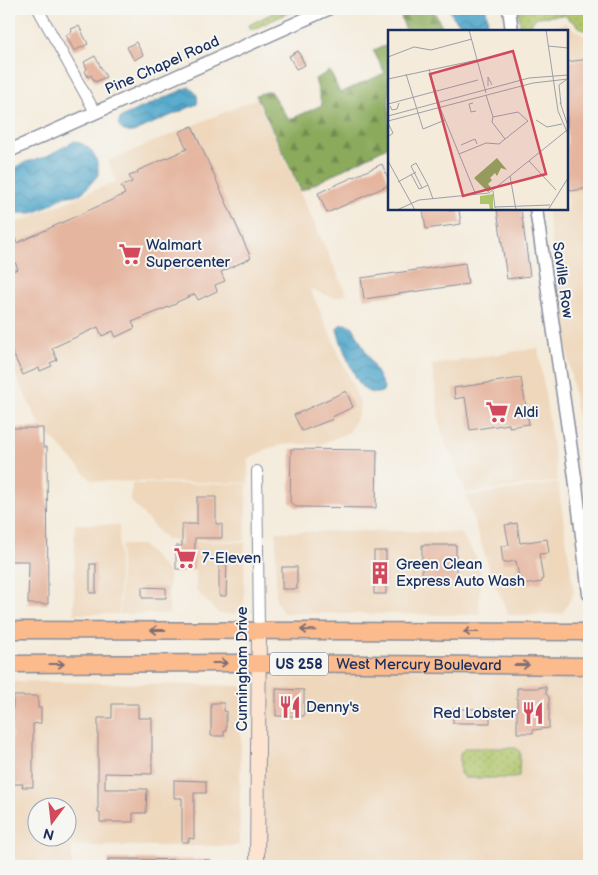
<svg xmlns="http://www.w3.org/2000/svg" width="598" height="875" viewBox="0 0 598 875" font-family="'Balsamiq Sans',sans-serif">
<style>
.built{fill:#eed7bb;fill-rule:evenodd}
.grass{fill:url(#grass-dots);stroke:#657a63}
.forest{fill:url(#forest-firs);stroke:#536c5d}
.water{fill:url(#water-waves);stroke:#346a94}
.building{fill:#e5b59f}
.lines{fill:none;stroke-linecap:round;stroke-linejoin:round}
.minor-casing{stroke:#888d9c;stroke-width:12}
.tertiary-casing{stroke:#888d9c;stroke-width:15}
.secondary-casing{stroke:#888d9c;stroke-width:16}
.primary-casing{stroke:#888d9c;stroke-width:19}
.minor{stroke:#fff;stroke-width:10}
.tertiary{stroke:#fff;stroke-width:12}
.secondary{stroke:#fde4d1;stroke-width:14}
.primary{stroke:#fbbb8c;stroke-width:16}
.oneway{stroke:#806e73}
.labels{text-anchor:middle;stroke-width:4;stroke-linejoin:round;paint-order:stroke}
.shield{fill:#f6f6f2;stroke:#5d6b8a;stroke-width:1}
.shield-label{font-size:14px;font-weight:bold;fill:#1b2f5e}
.street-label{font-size:15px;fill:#1b2f5e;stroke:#f6f6f2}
.poi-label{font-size:15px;fill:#1b2f5e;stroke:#f6f6f2;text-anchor:start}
.inset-road{fill:none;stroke:#9da0a9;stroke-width:1}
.view{fill:#d1495b;fill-opacity:0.15;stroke:#d1495b;stroke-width:2.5}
.inset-edge{fill:none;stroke:#1b2f5e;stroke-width:2.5}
</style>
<defs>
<pattern id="grass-dots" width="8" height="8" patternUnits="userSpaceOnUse" patternTransform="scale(1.25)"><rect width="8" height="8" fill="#afc468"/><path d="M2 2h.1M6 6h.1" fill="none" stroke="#8ea059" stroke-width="1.8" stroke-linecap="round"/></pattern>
<pattern id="forest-firs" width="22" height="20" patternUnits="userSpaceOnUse" patternTransform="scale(1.25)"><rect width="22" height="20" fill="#8baa5c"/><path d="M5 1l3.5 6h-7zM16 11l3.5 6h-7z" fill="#718b4f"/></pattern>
<pattern id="water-waves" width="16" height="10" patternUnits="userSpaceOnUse" patternTransform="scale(1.25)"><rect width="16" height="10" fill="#4ca4c9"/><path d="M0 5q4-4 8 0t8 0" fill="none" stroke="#3e86a6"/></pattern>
</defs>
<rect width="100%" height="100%" fill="#f6f6f2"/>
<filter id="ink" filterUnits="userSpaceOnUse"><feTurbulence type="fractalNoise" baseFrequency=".02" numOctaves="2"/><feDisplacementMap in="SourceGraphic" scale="10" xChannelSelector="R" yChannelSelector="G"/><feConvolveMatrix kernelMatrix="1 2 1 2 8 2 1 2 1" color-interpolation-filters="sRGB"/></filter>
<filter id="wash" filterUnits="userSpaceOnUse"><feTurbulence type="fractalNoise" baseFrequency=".0096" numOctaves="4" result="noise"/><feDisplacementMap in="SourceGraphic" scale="20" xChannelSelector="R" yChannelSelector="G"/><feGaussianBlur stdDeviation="1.12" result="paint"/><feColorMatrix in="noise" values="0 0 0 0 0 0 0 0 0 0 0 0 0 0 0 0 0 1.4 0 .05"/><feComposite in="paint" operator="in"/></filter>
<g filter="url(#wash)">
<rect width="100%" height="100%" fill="#f4ebdb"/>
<g class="built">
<polygon points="565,23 589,39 589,499 547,209 567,209 567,31 539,31"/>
<polygon points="256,99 347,294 335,298 310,289 360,402 359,412 349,432 319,445 287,444 269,448 248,459 248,483 92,481 40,425 9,362 9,226 116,181 108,161"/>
<polygon points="538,348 558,481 466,493 441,431 432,365"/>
<polygon points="558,483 574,593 562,614 509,615 492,577 466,496"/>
<polygon points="132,484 247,484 245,540 166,540 131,501"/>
<polygon points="75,524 119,525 119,614 74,614"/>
<polygon points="403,531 461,533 480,564 479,615 283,613 276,600 276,532"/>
<polygon points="174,541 245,542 244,603 236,614 219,614 196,590 196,571 174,570"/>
<polygon points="121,545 142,545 169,573 169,614 120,614"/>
<polygon points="258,665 589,666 589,866 256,866"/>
<path d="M9,681l233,5 -3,160h-167v20h-63zM38,808h30v30h-30z"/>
</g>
<g class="grass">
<polygon points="280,9 296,9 254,29 251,29 249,25"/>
<polygon points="518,9 589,10 589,34 564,15 537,17 524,31 520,26"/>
<polygon points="465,748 516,748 520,752 519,776 514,778 464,778 460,773 460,753"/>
</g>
<g class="forest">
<polygon points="398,9 433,9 444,31 406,31"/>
<polygon points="389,45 389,146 301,191 256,95 270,91 289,120 322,105 315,79 330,71 340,93 385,73 373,50"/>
</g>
<g class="water">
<path d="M450,9h36l3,22h-24c-4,-9 -14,-12 -15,-22z"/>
<path d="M189,87c7,5 10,9 8,17l-64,28c-11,2 -20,-8 -10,-16z"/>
<path d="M75,141c17,5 24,17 23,34l-13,15 -5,4 -17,3 -20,12 -10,4h-20l-4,3v-45l17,-9 19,-5z"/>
<path d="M347,324l6,3 31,60 -1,4c-6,4 -16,2 -21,-4 -8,-10 -22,-45 -25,-58l3,-4z"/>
</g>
<g id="blocks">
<g class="building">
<polygon points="79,26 88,44 74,51 66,35 72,32 71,29"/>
<polygon points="136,42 143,55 134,60 127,47"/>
<polygon points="298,51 305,65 296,69 289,56"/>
<polygon points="95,56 106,77 95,82 91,75 88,77 85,71 87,69 84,62"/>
<polygon points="589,59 589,188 571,191 571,189 567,190 567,62"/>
<polygon points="192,126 251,258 221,272 225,281 215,285 217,291 198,300 195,294 177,302 176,304 132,322 135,328 116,337 113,331 102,336 98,327 52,348 57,360 50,363 52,366 40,371 39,368 23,375 9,345 9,272 18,269 9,249 9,241 15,238 17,243 125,194 121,186 132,182 129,176 138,173 137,171 187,149 179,132"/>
<polygon points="382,164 389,181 389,185 327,213 318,193"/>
<polygon points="423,209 449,209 449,211 459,210 461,224 426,229"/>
<polygon points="497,209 521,209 530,276 507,279"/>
<polygon points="465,263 468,284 364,299 361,278"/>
<polygon points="521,378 529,424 509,427 509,424 470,430 465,397 455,399 454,388"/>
<polygon points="346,391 353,407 332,417 333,419 302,431 294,415"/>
<polygon points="9,428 43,428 43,447 47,447 48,604 28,604 29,561 9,561"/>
<polygon points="291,449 377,450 376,508 296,507 290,502"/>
<polygon points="197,497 216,497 216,524 222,524 222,538 195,538 194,569 176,569 176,546 182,546 182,524 197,524"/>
<polygon points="517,523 520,543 547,539 549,553 539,554 543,579 542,579 542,582 522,585 522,582 520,582 516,561 503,563 501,546 509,545 505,525"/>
<polygon points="422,545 456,545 456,583 424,582 422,580"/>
<rect x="374" y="551" width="12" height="43"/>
<polygon points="219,559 227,560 226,596 219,596"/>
<rect x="90" y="564" width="6" height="29"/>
<rect x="282" y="567" width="15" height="22"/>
<polygon points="142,587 166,588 166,598 142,598"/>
<polygon points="540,687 546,687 546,694 549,697 549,728 533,730 533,733 517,733 517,688 540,688"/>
<polygon points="276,689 304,690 304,716 276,716"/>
<polygon points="13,696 38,696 38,708 41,708 41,723 33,724 33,787 22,787 23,784 12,784 12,724 10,723 10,708 13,708"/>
<polygon points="211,703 224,703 224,711 226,711 226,731 224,731 224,736 211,736"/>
<polygon points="112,704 138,704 138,718 152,718 152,774 105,773 105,789 147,789 146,813 133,813 133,822 100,822 100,813 98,813 98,718 112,718"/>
<rect x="453" y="709" width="37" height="14"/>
<polygon points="174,780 206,781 206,793 194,793 194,839 189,838 189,842 182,842 182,798 174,798"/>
<polygon points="108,859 211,860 211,866 108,866"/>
</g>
</g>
</g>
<g filter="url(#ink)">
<use href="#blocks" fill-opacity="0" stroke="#888d9c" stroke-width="1"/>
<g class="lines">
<defs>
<g id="minor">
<polyline points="38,9 95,112"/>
<polyline points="257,471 259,630"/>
</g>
<g id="tertiary">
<polyline points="509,9 512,31"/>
<polyline points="9,151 328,9"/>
<polyline points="536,209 575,477 589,594"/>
</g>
<polyline id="secondary" points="257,866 259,630"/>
<g id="primary">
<polyline points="9,630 589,632"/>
<path id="s1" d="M9,664l232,-1 348,3"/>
</g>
</defs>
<use href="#minor" class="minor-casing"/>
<use href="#tertiary" class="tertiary-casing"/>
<use href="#secondary" class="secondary-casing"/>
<use href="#primary" class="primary-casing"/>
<use href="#minor" class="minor"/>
<use href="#tertiary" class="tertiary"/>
<use href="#secondary" class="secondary"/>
<use href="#primary" class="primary"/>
</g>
<defs><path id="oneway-shaft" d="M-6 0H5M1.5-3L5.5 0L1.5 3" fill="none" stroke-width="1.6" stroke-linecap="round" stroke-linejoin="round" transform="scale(1.25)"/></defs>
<g class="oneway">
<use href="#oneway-shaft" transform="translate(158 630) rotate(180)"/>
<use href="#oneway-shaft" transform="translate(308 630) rotate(-179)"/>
<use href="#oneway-shaft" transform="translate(471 632) rotate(-180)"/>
<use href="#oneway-shaft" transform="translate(220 663)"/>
<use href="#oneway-shaft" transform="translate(57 664)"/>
<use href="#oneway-shaft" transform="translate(522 665)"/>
</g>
</g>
<defs>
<symbol id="supermarket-bare" viewBox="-9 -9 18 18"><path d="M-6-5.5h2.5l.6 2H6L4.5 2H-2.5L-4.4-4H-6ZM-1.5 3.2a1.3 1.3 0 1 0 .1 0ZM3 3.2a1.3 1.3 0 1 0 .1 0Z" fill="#d1495b" stroke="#f6f6f2" stroke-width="2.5" paint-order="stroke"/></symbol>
<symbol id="building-bare" viewBox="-9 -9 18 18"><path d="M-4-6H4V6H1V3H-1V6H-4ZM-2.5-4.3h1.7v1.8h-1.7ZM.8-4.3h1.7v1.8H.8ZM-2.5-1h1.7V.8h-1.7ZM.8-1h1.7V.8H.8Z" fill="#d1495b" stroke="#f6f6f2" stroke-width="2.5" paint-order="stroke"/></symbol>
<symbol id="restaurant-bare" viewBox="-9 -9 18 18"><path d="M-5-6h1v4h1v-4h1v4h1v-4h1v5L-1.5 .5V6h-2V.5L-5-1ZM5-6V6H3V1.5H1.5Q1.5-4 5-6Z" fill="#d1495b" stroke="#f6f6f2" stroke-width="2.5" paint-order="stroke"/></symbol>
</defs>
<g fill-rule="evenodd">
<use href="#supermarket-bare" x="114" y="238" width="32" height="32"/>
<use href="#supermarket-bare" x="481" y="396" width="32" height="32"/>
<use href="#supermarket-bare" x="169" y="542" width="32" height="32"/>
<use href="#building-bare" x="364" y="557" width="32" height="32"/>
<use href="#restaurant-bare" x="274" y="691" width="32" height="32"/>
<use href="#restaurant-bare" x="517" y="697" width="32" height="32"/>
</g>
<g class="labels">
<rect class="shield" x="270" y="652.5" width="58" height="23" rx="4"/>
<g class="shield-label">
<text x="299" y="669">US 258</text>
</g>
<g class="street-label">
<text transform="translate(162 65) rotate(-24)" y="5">Pine Chapel Road</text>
<text transform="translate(563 280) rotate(82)" y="5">Saville Row</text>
<text dy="5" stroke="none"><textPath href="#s1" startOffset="410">West Mercury Boulevard</textPath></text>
<text transform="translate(242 669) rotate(-90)" y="5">Cunningham Drive</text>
</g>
<g class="poi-label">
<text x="146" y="250">Walmart<tspan x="146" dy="17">Supercenter</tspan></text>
<text x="514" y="417">Aldi</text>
<text x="202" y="563">7-Eleven</text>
<text x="396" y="569">Green Clean<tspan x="396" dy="17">Express Auto Wash</tspan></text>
<text x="306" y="712">Denny's</text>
<text x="516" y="718" text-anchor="end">Red Lobster</text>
</g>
</g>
<g transform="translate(388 30)">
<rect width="180" height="180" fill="#f4ebdb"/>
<path d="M105,164v16h-3l-1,-6h-9v-8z" fill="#afc468"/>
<path d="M109,128l10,12 -6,-2 -4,8 -2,-3 -5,5 2,2 -4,4 4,5 -4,3 -14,-14z" fill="#8baa5c"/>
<path class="inset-road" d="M81,0l17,63M158,0l12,81 10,23M160,16l20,2M0,27l26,-10 17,3 41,-11M41,39l12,41 35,85M18,44l17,55 22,-9M0,49l89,-19M100,56v-9l4,8M98,65l7,22M172,72l8,24M85,73l-4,1 2,8 5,-1M0,74l90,-24M173,74l-2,-19 7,-5M2,76l2,4 5,-1 2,-6M0,86l141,-38 39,-3M148,90l11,7 15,-3M0,91l145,-38 35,-4M0,93l5,10 -5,4M73,115l14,-6 2,5M71,124l27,-11 13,1 6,-5 3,-2 2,-2 18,-14 -10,-9 -25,5 -1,5 13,17M0,131l27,49M141,131l27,29M23,144l8,15 3,-1M122,146l6,34M10,152l18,-10M40,155l-6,3 -11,-22 5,-3 12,22 5,14M105,161l2,17M107,177l55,-2M9,180l22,-10 70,-7 77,-62M160,180l20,-32"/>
<path class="view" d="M125,21l33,123 -83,22 -33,-122z"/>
<rect width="180" height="180" class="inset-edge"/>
</g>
<rect width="598" height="875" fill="none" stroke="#f6f6f2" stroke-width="30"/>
<g transform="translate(52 822) rotate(195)"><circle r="24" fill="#f6f6f2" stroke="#9ea6b7"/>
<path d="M0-4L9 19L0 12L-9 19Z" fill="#d1495b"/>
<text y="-8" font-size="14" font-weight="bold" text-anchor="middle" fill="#1b2f5e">N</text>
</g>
</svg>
